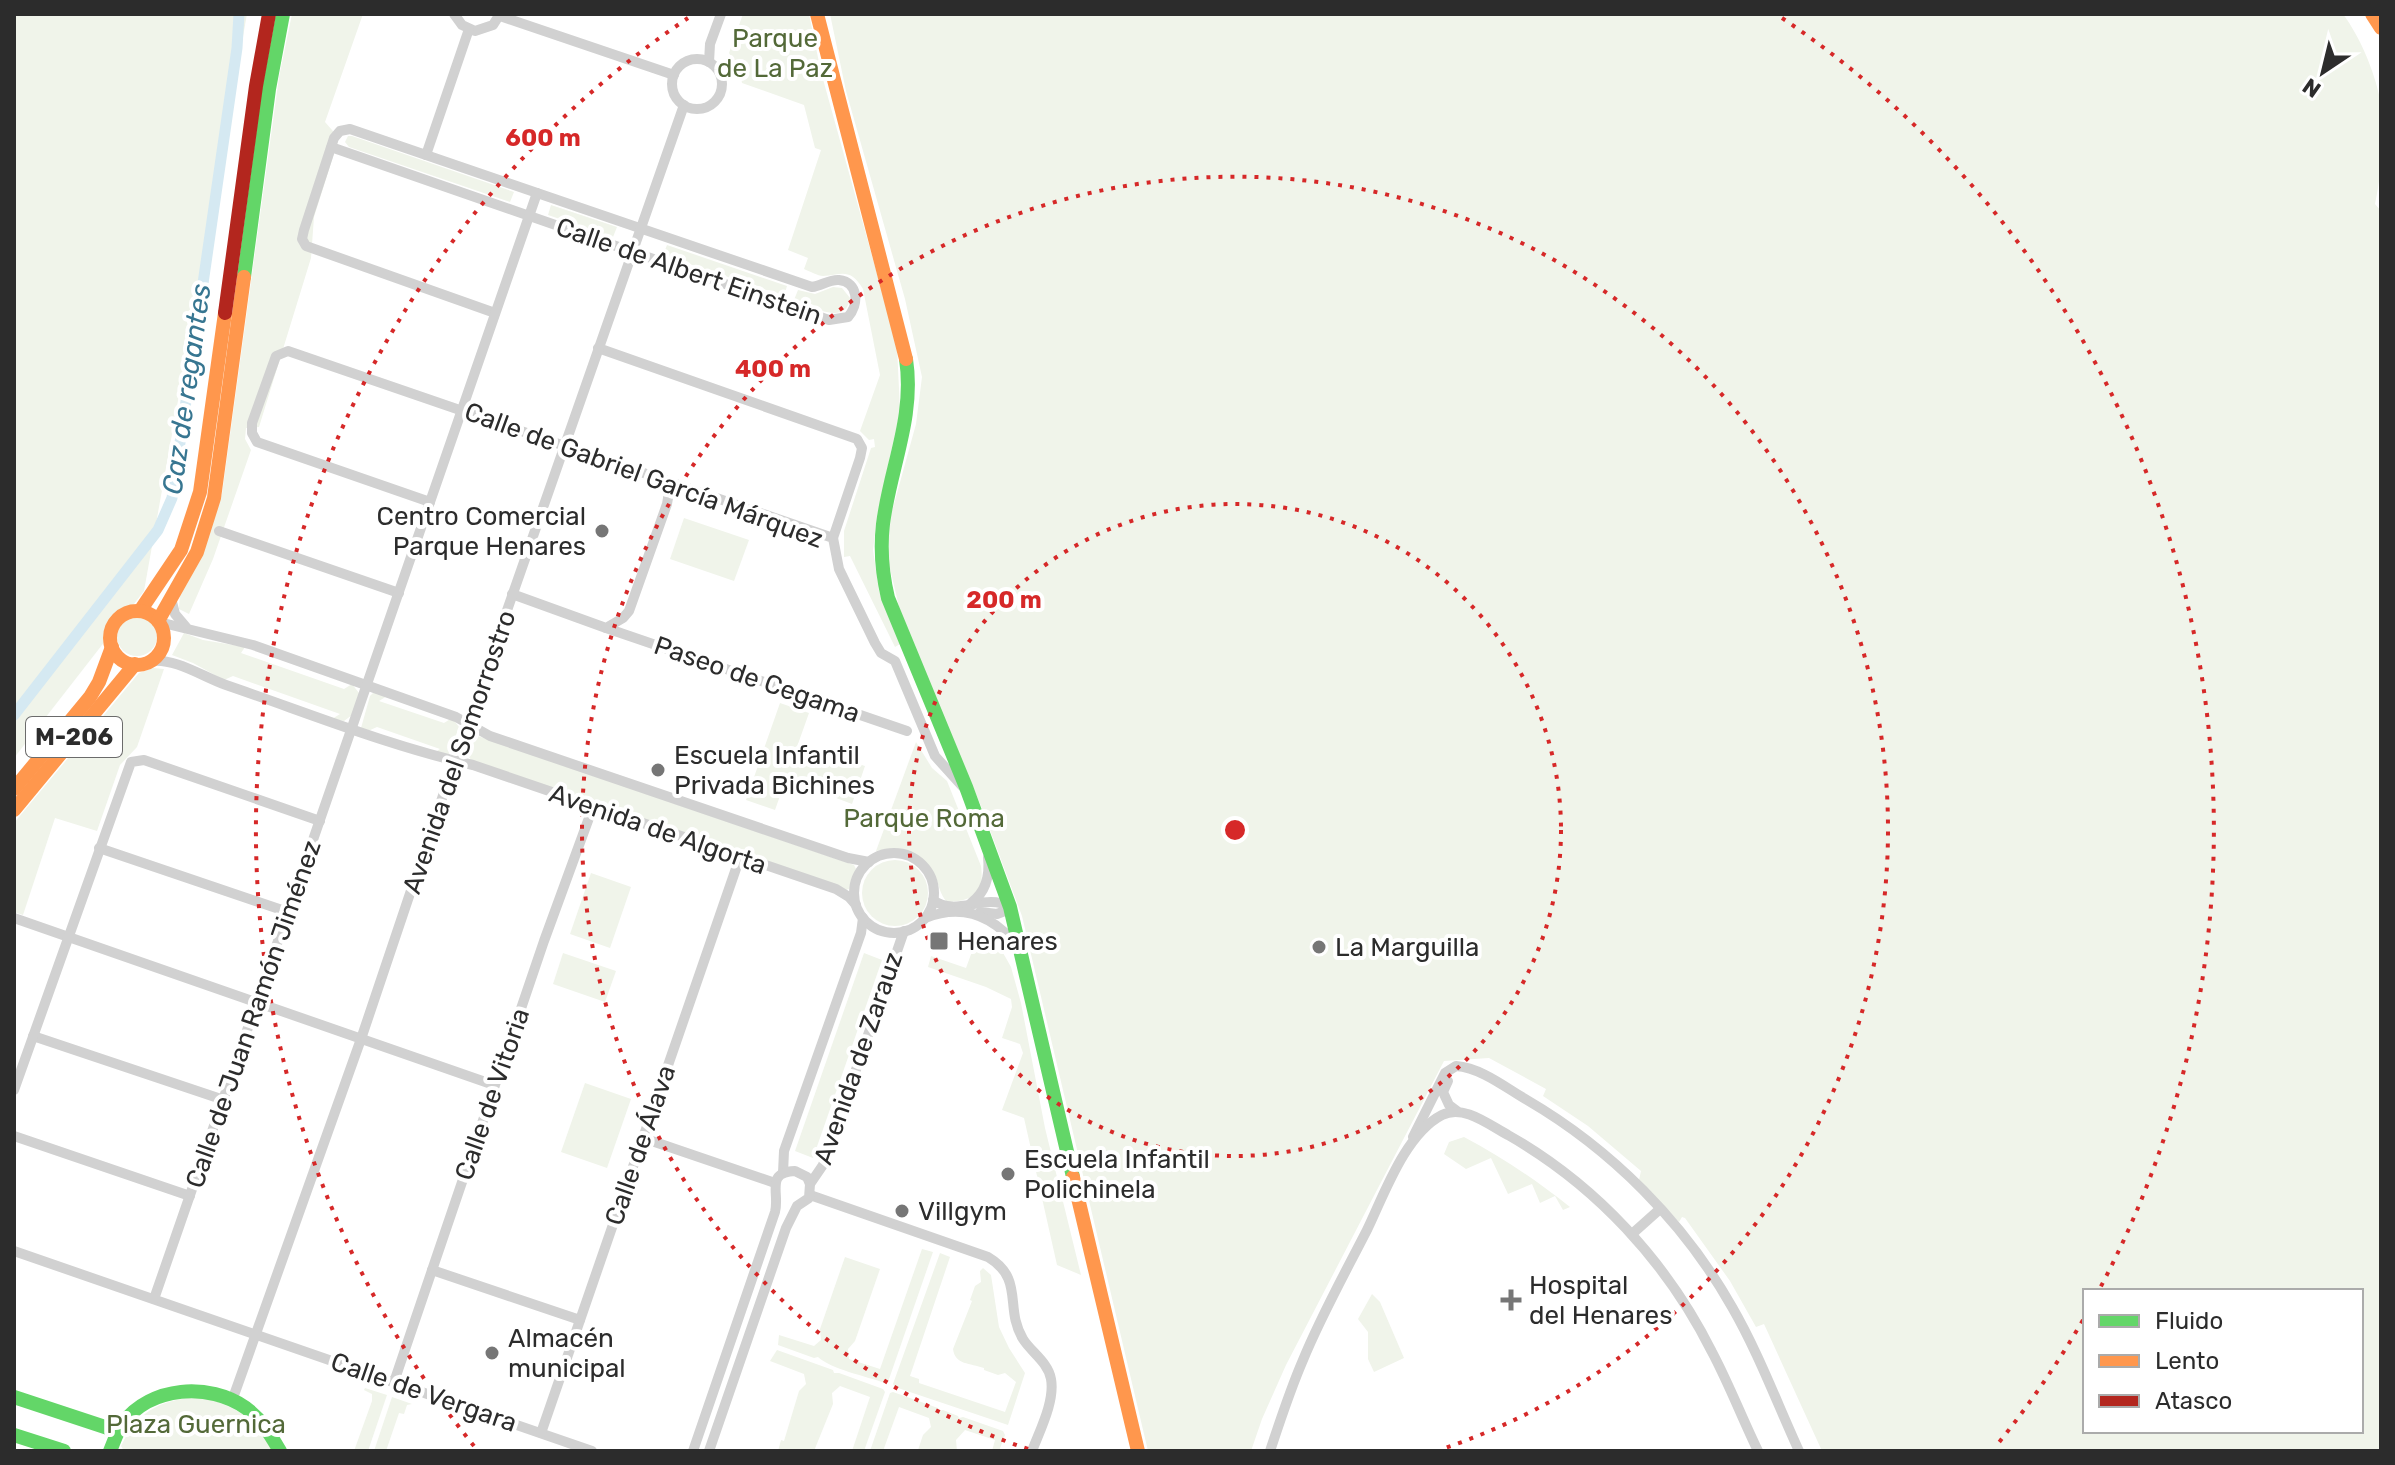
<svg xmlns="http://www.w3.org/2000/svg" width="2395" height="1465" viewBox="0 0 2395 1465" font-family="Rubik,sans-serif">
<style>
.green{fill:#f0f4ea;fill-rule:evenodd}
.lines{fill:none;stroke-linecap:round;stroke-linejoin:round}
.canal{stroke:#d5e9f2;stroke-width:11}
.street{stroke:#d1d1d1;stroke-width:10}
.fast{stroke:#63d668;stroke-width:14}
.slow{stroke:#ff974d;stroke-width:14}
.jam{stroke:#b3261e;stroke-width:14}
.ring{fill:none;stroke:#d62828;stroke-width:4;stroke-dasharray:4 8}
.poi-dot{fill:#767676;stroke:#fff;stroke-width:3}
.labels{text-anchor:middle;stroke-width:8;stroke-linejoin:round;paint-order:stroke}
.shield{fill:#fff;stroke:#6b6b6b;stroke-width:2}
.shield-label{font-size:24px;font-weight:bold;fill:#2c2c2c}
.park-label{font-size:26px;fill:#536938;stroke:#fff}
.street-label{font-size:26px;fill:#2c2c2c;stroke:#fff}
.poi-label{font-size:26px;fill:#2c2c2c;stroke:#fff;text-anchor:start}
.water-label{font-size:28px;font-style:italic;fill:#377691;stroke:#fff}
.centre{fill:#d62828;stroke:#fff;stroke-width:4}
.ring-label{font-size:24px;text-anchor:middle;font-weight:bold;fill:#d62828;stroke:#fff;stroke-width:8;stroke-linejoin:round;paint-order:stroke}
</style>
<rect width="100%" height="100%" fill="#fff"/>
<g class="green">
<polygon points="14,14 247,14 144,591 14,758"/>
<polygon points="292,14 363,14 325,122 339,138 314,217 311,258 259,427 246,428 245,439 251,450 213,559 189,614 179,609 180,595 222,494 279,77"/>
<path d="M743,14h66l12,58 76,274 3,65 -23,105 -4,34 6,41 21,53 -5,3 -45,-91 -6,1v-26l27,-83 4,-1 -1,-8 -5,1 -9,-9 20,-56 -17,-86c-13,-22 -22,-14 -40,-13 -5,0 -14,-5 -19,-7l4,-11 -20,-8 33,-100 -6,-2 -11,-43 -62,-22 -2,-10 -11,-20z"/>
<path d="M830,14h1513c17,23 31,56 37,85 6,25 1,79 -5,105l6,7v1240h-559l-58,-127 -8,3 -26,-46 -45,-63 -3,-1 -3,5 -40,-42 2,-9 -53,-45 -45,-30 3,-7 -57,-31 -45,3 -158,304 -24,54 -11,32h-103l-126,-535 -41,-110 -81,-195 -12,-51 1,-23 2,-22 25,-91 6,-47 -17,-78 -59,-208zM2085,1291h276v140h-276z"/>
<polygon points="348,136 352,136 514,192 510,202 349,147 345,142"/>
<polygon points="551,205 617,227 613,237 548,215"/>
<polygon points="667,245 787,286 784,296 663,255"/>
<path d="M833,287l9,1 8,10c-4,29 -39,8 -56,2l4,-10 17,4z"/>
<polygon points="684,518 749,540 734,581 670,559"/>
<circle cx="137" cy="636" r="20"/>
<polygon points="184,633 203,640 245,647 241,653 344,689 352,684 359,693 352,715 344,721 332,719 340,714 233,676 224,680 193,663 172,655"/>
<polygon points="153,668 164,669 137,747 120,765 97,831 55,818 23,915 14,912 14,823 139,673"/>
<polygon points="374,692 387,696 379,701 444,723 452,718 459,727 449,754 434,753 440,749 377,727 368,731 361,728 370,696"/>
<polygon points="780,703 809,713 798,744 865,766 852,804 786,779 775,810 746,800"/>
<polygon points="475,735 854,865 856,869 849,889 846,890 471,760 466,752 471,738"/>
<path d="M916,742l16,26 15,13 34,85c4,28 -9,35 -34,36 -8,-8 -8,-20 -14,-30 -12,-21 -34,-26 -57,-21z"/>
<circle cx="895" cy="893" r="33"/>
<polygon points="591,873 631,887 610,948 570,934"/>
<polygon points="986,936 998,944 1011,967 1021,1003 1045,1128 1081,1275 1057,1265 1024,1118 1002,1110 1023,1053 1020,1044 1002,1038 1012,1007 1011,999 986,987 928,967 931,956 966,968 977,938"/>
<polygon points="563,953 616,971 605,1002 553,984"/>
<polygon points="864,953 882,960 813,1158 795,1151"/>
<polygon points="585,1083 631,1099 607,1168 561,1152"/>
<path d="M1464,1137c38,20 72,43 106,70l-7,3 -8,-14 -15,7 -8,-19 -24,10 -17,-36 -25,11 -22,-15 5,-12z"/>
<path d="M922,1249l11,3 -45,130 -3,1c-20,-7 -54,-14 -67,-26l-4,1 -36,-13 1,-10 35,11 7,-6 -1,-11 25,-72 35,12 -25,72 -7,8 1,10 31,10z"/>
<path d="M940,1253l10,4 -40,119 9,3v4l86,29 11,-30 -11,-9 -7,2 -14,-5v-2c-14,-5 -29,-3 -31,-19l19,-48 -2,-1 5,-14 6,-4 -1,-11 3,-3 8,7 8,52 10,21 16,25 -17,52 -113,-38 -2,-3z"/>
<polygon points="1372,1294 1380,1302 1404,1358 1374,1372 1368,1359 1368,1332 1358,1319"/>
<polygon points="777,1350 833,1370 834,1373 839,1373 883,1389 885,1392 864,1451 852,1451 870,1397 840,1386 832,1393 833,1404 814,1451 778,1451 781,1440 784,1441 799,1391 806,1384 804,1374 770,1361"/>
<polygon points="365,1388 387,1395 368,1451 354,1451 372,1401 372,1394 364,1390"/>
<polygon points="893,1392 938,1408 939,1411 943,1410 958,1416 959,1418 963,1417 1003,1431 1005,1435 999,1451 992,1451 995,1440 965,1430 956,1440 957,1451 920,1451 918,1450 923,1435 931,1427 929,1418 899,1407 883,1451 870,1451 890,1393"/>
<path d="M205,1397c32,12 52,20 67,54h-148l-3,-5c18,-38 44,-48 84,-49z"/>
<polygon points="392,1397 412,1404 407,1405 404,1414 399,1413 386,1451 374,1451"/>
</g>
<g class="lines">
<polyline class="canal" points="14,715 158,530 172,498 237,48 239,14"/>
<g class="street">
<polyline points="454,14 462,25 475,31 493,25 500,14"/>
<polyline points="500,16 674,75"/>
<circle cx="697" cy="84" r="25"/>
<polyline points="709,62 710,44 721,14"/>
<path d="M331,147l498,173 19,-3c11,-12 11,-35 -9,-37 -9,-1 -18,6 -27,7l-462,-158 -10,2 -6,7 -30,92 -2,9 4,7 189,67"/>
<polyline points="426,155 469,29"/>
<polyline points="598,348 857,439 862,448 860,458 833,538"/>
<polyline points="430,502 257,442 252,433 252,423 276,356 288,351 833,538 839,569 875,643 881,653 895,661 935,756 962,786"/>
<polyline points="219,531 399,593"/>
<polyline points="512,594 606,628 623,618 629,611 667,504 669,492 665,480"/>
<polyline points="171,598 175,614 186,627"/>
<polyline points="159,622 253,645 456,717 490,736 848,858 869,862"/>
<polyline points="606,628 907,731"/>
<path d="M151,661c25,-3 52,16 75,24 82,28 163,61 247,80l363,124 13,8 7,8"/>
<polyline points="99,848 288,912"/>
<circle cx="894" cy="893" r="40"/>
<path d="M933,900c24,18 51,-8 77,7"/>
<path d="M971,903c15,-11 19,-28 17,-46"/>
<polyline points="980,912 997,914 1010,909"/>
<polyline points="14,918 494,1085"/>
<path d="M925,918c38,-15 69,-2 93,29"/>
<polyline points="33,1036 224,1100"/>
<polyline points="1448,1081 1443,1092 1449,1105 1457,1111"/>
<polyline points="14,1090 131,762 144,760 320,821"/>
<polyline points="14,1136 190,1196"/>
<path d="M1413,1137l32,-64 11,-7c26,2 50,22 71,34 84,49 157,122 205,207 26,45 45,96 67,144"/>
<polyline points="643,1138 775,1183"/>
<polyline points="783,1173 784,1151 861,933 863,918"/>
<path d="M810,1195l178,62c37,22 16,51 35,82 8,13 25,23 28,40 4,22 -11,51 -19,72"/>
<polyline points="1632,1234 1660,1209"/>
<polyline points="14,1251 592,1451"/>
<polyline points="432,1270 580,1320"/>
<polyline points="154,1299 537,193"/>
<polyline points="394,1382 544,941 593,807"/>
<polyline points="233,1398 361,1039 462,739 684,105"/>
<polyline points="541,1433 740,857"/>
<path d="M693,1451l82,-239c5,-18 -10,-40 20,-41l12,6 3,7"/>
<polyline points="709,1451 786,1228 797,1206 809,1198 810,1184 823,1165 904,931"/>
<path d="M1270,1451c10,-30 20,-61 33,-91 18,-44 42,-87 64,-130 17,-35 38,-96 75,-115 22,-11 47,10 66,20 88,50 159,127 204,217 17,32 30,66 46,99"/>
</g>
<g class="fast">
<polyline points="244,277 269,89 283,14"/>
<path d="M906,359c9,58 -16,109 -23,165 -3,26 -1,49 5,74l78,189 44,120 63,270"/>
<polyline points="14,1397 117,1431"/>
<polyline points="14,1435 64,1451"/>
<path d="M110,1451c4,-9 7,-20 13,-28 28,-37 86,-41 123,-15 16,12 24,26 34,43"/>
</g>
<g class="slow">
<polyline points="817,14 906,359"/>
<polyline points="2372,14 2381,28"/>
<polyline points="140,611 181,550 200,492 225,313"/>
<circle cx="137" cy="638" r="27"/>
<polyline points="158,621 197,552 214,498 244,277"/>
<polyline points="14,789 90,697 99,682 112,647"/>
<polyline points="14,810 135,664"/>
<polyline points="1073,1177 1138,1451"/>
</g>
<polyline class="jam" points="225,313 256,86 269,14"/>
</g>
<g class="ring">
<circle cx="1235" cy="830" r="326"/>
<path d="M1028 1449A653 653 0 1 1 1442 1449"/>
<path d="M2083 1320A979 979 0 0 1 1996 1446M474 1446A979 979 0 0 1 688 18M1782 18A979 979 0 0 1 2099 1290"/>
</g>
<g class="poi-dot">
<circle cx="602" cy="531" r="8"/>
<circle cx="658" cy="770" r="8"/>
<rect x="929" y="931" width="20" height="20" rx="4"/>
<circle cx="1319" cy="947" r="8"/>
<circle cx="1008" cy="1174" r="8"/>
<circle cx="902" cy="1211" r="8"/>
<path d="M1507 1288h8v8h8v8h-8v8h-8v-8h-8v-8h8z"/>
<circle cx="492" cy="1353" r="8"/>
</g>
<g class="labels">
<rect class="shield" x="26" y="717" width="96" height="40" rx="6"/>
<g class="shield-label">
<text x="74" y="745">M-206</text>
</g>
<g class="park-label">
<text x="775" y="47">Parque<tspan x="775" dy="30">de La Paz</tspan></text>
<text x="924" y="827">Parque Roma</text>
<text x="196" y="1433">Plaza Guernica</text>
</g>
<g class="street-label">
<text transform="translate(689 271) rotate(19)" y="9">Calle de Albert Einstein</text>
<text transform="translate(644 475) rotate(20)" y="9">Calle de Gabriel García Márquez</text>
<text transform="translate(757 679) rotate(19)" y="9">Paseo de Cegama</text>
<text transform="translate(459 752) rotate(-71)" y="9">Avenida del Somorrostro</text>
<text transform="translate(658 829) rotate(19)" y="9">Avenida de Algorta</text>
<text transform="translate(253 1014) rotate(-71)" y="9">Calle de Juan Ramón Jiménez</text>
<text transform="translate(858 1058) rotate(-71)" y="9">Avenida de Zarauz</text>
<text transform="translate(492 1094) rotate(-71)" y="9">Calle de Vitoria</text>
<text transform="translate(640 1145) rotate(-71)" y="9">Calle de Álava</text>
<text transform="translate(424 1392) rotate(19)" y="9">Calle de Vergara</text>
</g>
<g class="poi-label">
<text x="586" y="525" text-anchor="end">Centro Comercial<tspan x="586" dy="30">Parque Henares</tspan></text>
<text x="674" y="764">Escuela Infantil<tspan x="674" dy="30">Privada Bichines</tspan></text>
<text x="957" y="950">Henares</text>
<text x="1335" y="956">La Marguilla</text>
<text x="1024" y="1168">Escuela Infantil<tspan x="1024" dy="30">Polichinela</tspan></text>
<text x="918" y="1220">Villgym</text>
<text x="1529" y="1294">Hospital<tspan x="1529" dy="30">del Henares</tspan></text>
<text x="508" y="1347">Almacén<tspan x="508" dy="30">municipal</tspan></text>
</g>
<g class="water-label">
<text transform="translate(186 389) rotate(-82)" y="10">Caz de regantes</text>
</g>
</g>
<circle cx="1235" cy="830" r="12" class="centre"/>
<g class="ring-label">
<text x="543" y="146">600 m</text>
<text x="773" y="377">400 m</text>
<text x="1004" y="608">200 m</text>
</g>
<rect width="2395" height="1465" fill="none" stroke="#2c2c2c" stroke-width="32"/>
<rect x="2083" y="1289" width="280" height="144" fill="#ffffff" stroke="#ababab" stroke-width="2"/>
<rect x="2099" y="1315" width="40" height="12" fill="#63d668" stroke="#ababab" stroke-width="2"/>
<text x="2155" y="1329" font-size="24" fill="#2c2c2c">Fluido</text>
<rect x="2099" y="1355" width="40" height="12" fill="#ff974d" stroke="#ababab" stroke-width="2"/>
<text x="2155" y="1369" font-size="24" fill="#2c2c2c">Lento</text>
<rect x="2099" y="1395" width="40" height="12" fill="#b3261e" stroke="#ababab" stroke-width="2"/>
<text x="2155" y="1409" font-size="24" fill="#2c2c2c">Atasco</text>
<g transform="translate(2323 72) rotate(215)" stroke="#ffffff" stroke-width="6" paint-order="stroke">
<path d="M0-6L14 30L0 20L-14 30Z" fill="#2c2c2c"/>
<text y="-12" font-size="22" font-weight="bold" text-anchor="middle" fill="#2c2c2c">N</text>
</g>
</svg>
